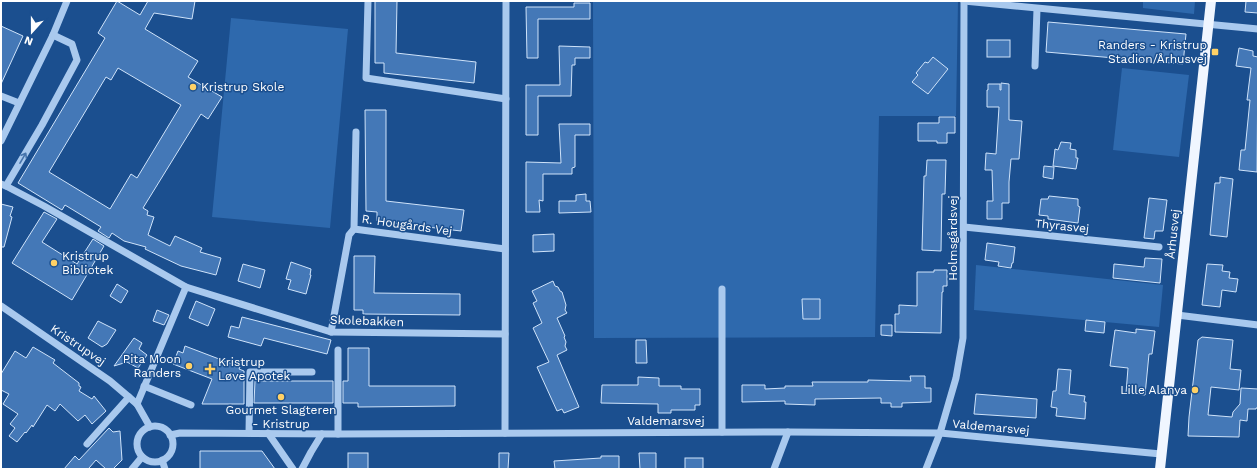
<svg xmlns="http://www.w3.org/2000/svg" width="1259" height="470" viewBox="0 0 1259 470" font-family="'Work Sans',sans-serif">
<style>
.green{fill:#2e69ad}
.building{fill:#4478b7;stroke:#cfe3fa;fill-rule:evenodd}
.lines{fill:none;stroke-linecap:round;stroke-linejoin:round}
.minor{stroke:#a9c9ee;stroke-width:7}
.major{stroke:#f0f6ff;stroke-width:10}
.oneway{stroke:#4674ac}
.poi-dot{fill:#ffd166;stroke:#1b4f8f;stroke-width:1.5}
.labels{text-anchor:middle;stroke-width:3;stroke-linejoin:round;paint-order:stroke}
.poi-label{font-size:12px;fill:#fff;stroke:#1b4f8f;text-anchor:end}
.street-label{font-size:12px;fill:#fff;stroke:#1b4f8f}
</style>
<rect width="100%" height="100%" fill="#1b4f8f"/>
<g class="green">
<polygon points="593,1 958,1 956,116 879,116 875,337 594,338"/>
<polygon points="1143,1 1195,1 1194,14 1143,8"/>
<polygon points="231,18 348,29 330,228 212,217"/>
<polygon points="1122,68 1189,75 1179,157 1113,150"/>
<polygon points="976,265 1163,285 1159,327 974,310"/>
</g>
<g class="building">
<path d="M117,1l23,14 8,-14h47l-3,18 -38,-6 -9,16 53,32 -10,16 34,20 -14,22 -7,-5 -58,94 5,3 -1,4 7,2 -6,18 22,11 5,-10 27,12 -2,4 21,6 -5,17 -35,-9 -36,-17 1,-2 -22,-6 -12,-8 -3,5 -11,-7 3,-4 -36,-22 -3,5 -44,-27 87,-145 -7,-5zM118,68l63,37 -44,73 -6,-4 -21,35 -61,-37 57,-95 5,3z"/>
<polygon points="375,1 397,1 396,53 476,62 474,83 384,73 384,63 375,63"/>
<polygon points="1246,1 1258,1 1258,13 1245,12"/>
<polygon points="574,3 590,3 590,19 538,19 538,58 527,58 526,7 574,7"/>
<polygon points="1048,22 1186,34 1183,64 1046,52"/>
<polygon points="1,26 23,36 1,84"/>
<rect x="987" y="40" width="23" height="17"/>
<polygon points="559,46 590,47 590,58 575,58 575,65 572,65 571,96 538,96 538,135 526,135 526,85 560,85"/>
<polygon points="1239,48 1253,51 1253,56 1258,57 1257,172 1239,170 1241,150 1245,150 1250,100 1247,100 1251,68 1236,66"/>
<polygon points="933,57 948,69 928,94 912,82 918,75 916,73 925,62 928,63"/>
<polygon points="1001,83 1009,84 1009,120 1022,121 1019,159 1011,159 1009,182 1009,203 1002,203 1002,219 987,219 987,201 993,201 992,170 985,170 986,153 996,154 999,107 987,107 987,90 988,90 988,84 1000,84 1000,90 1001,90"/>
<polygon points="365,110 386,110 386,201 464,210 461,231 377,221 377,212 366,211"/>
<polygon points="939,117 955,117 955,133 947,133 947,143 937,143 937,141 918,141 918,123 939,123"/>
<polygon points="559,124 590,124 590,135 575,135 575,167 572,168 572,174 543,174 543,201 539,200 540,212 526,212 526,162 561,163"/>
<polygon points="1061,142 1071,143 1070,149 1076,150 1076,158 1078,158 1076,169 1053,166 1055,149 1058,150"/>
<polygon points="927,160 946,160 945,194 942,194 941,251 922,250 924,176 926,176"/>
<polygon points="1044,166 1054,167 1053,179 1043,177"/>
<polygon points="1220,177 1233,179 1227,237 1210,235 1215,183 1220,183"/>
<polygon points="586,194 586,201 590,201 591,212 559,213 559,201 576,201 576,195"/>
<polygon points="1049,196 1078,199 1078,206 1080,207 1078,223 1048,219 1048,216 1039,215 1041,199 1048,199"/>
<polygon points="1149,198 1167,200 1163,231 1155,231 1154,239 1144,238"/>
<polygon points="1,204 13,207 10,216 12,217 4,247 1,247"/>
<polygon points="44,212 57,219 42,242 77,264 93,239 104,246 72,300 12,263"/>
<polygon points="554,234 554,251 533,252 533,235"/>
<polygon points="987,243 1015,247 1013,263 1012,263 1011,268 998,266 999,262 985,260"/>
<polygon points="354,256 375,256 374,293 460,294 460,315 363,314 363,310 354,310"/>
<polygon points="1145,258 1162,259 1160,283 1113,278 1114,264 1144,267"/>
<polygon points="291,262 311,269 310,275 311,275 306,294 288,289 291,280 286,279"/>
<polygon points="243,264 265,270 260,288 238,281"/>
<polygon points="1207,264 1223,265 1222,271 1230,272 1229,278 1238,279 1236,292 1222,290 1220,307 1202,305"/>
<polygon points="934,270 947,270 947,286 943,286 943,292 942,292 941,333 895,332 895,314 899,314 899,305 917,306 917,272 934,272"/>
<polygon points="553,281 555,286 558,287 560,291 562,292 566,305 565,310 567,313 557,318 565,336 564,337 566,342 565,346 567,350 557,355 579,407 564,413 562,409 557,411 537,367 549,362 533,328 542,323 533,303 537,301 532,291"/>
<polygon points="117,284 128,291 121,303 110,296"/>
<polygon points="802,299 820,299 820,319 803,319"/>
<polygon points="196,301 215,309 208,326 189,318"/>
<polygon points="157,310 169,315 164,325 153,321"/>
<polygon points="242,317 331,340 327,354 264,338 261,346 228,337 231,326 239,328"/>
<polygon points="1086,320 1105,322 1104,333 1085,331"/>
<polygon points="98,321 116,330 107,344 102,347 88,338"/>
<polygon points="881,325 892,325 892,336 881,335"/>
<polygon points="1136,329 1155,331 1152,354 1149,354 1145,395 1126,393 1128,368 1110,366 1115,330 1136,333"/>
<polygon points="1202,337 1233,340 1230,369 1241,370 1239,390 1211,387 1208,415 1232,417 1233,412 1240,404 1241,388 1258,389 1258,408 1256,408 1256,409 1248,409 1247,421 1240,420 1239,437 1188,436 1189,417 1198,340"/>
<polygon points="134,338 142,343 139,349 147,355 138,368 127,362 114,366"/>
<polygon points="636,340 646,340 647,363 636,363"/>
<polygon points="185,346 240,367 239,369 244,371 244,404 202,404 212,379 173,364 178,351 183,353"/>
<polygon points="33,347 55,360 53,363 79,383 79,386 81,387 79,391 92,399 94,396 106,411 92,424 85,415 78,421 60,404 55,411 47,405 33,427 32,425 26,433 25,432 17,442 9,436 15,428 10,424 18,414 3,404 9,394 1,390 1,374 15,351 26,358"/>
<polygon points="348,348 369,348 369,386 455,386 455,406 358,407 358,403 343,403 343,381 348,381"/>
<polygon points="1058,369 1071,370 1069,394 1085,396 1084,402 1086,402 1085,419 1056,416 1057,408 1051,407 1053,391 1056,391"/>
<polygon points="910,376 925,376 925,388 931,388 931,402 902,403 902,407 891,407 891,403 881,403 881,398 815,399 815,405 785,404 785,401 742,402 742,385 765,385 765,389 785,388 785,386 813,386 812,382 868,382 868,380 911,381"/>
<polygon points="638,377 659,378 659,386 681,386 681,389 700,389 700,405 695,405 695,410 671,410 671,413 658,413 658,404 601,403 602,385 638,385"/>
<polygon points="255,381 333,381 333,403 254,403"/>
<polygon points="976,394 1037,399 1036,418 974,414"/>
<polygon points="109,428 113,432 120,431 122,460 113,469 106,469 96,460 89,468 90,469 64,469 75,456 79,460"/>
<polygon points="200,451 262,451 275,469 200,469"/>
<rect x="348" y="453" width="20" height="16"/>
<polygon points="499,453 509,453 508,469 499,469"/>
<polygon points="639,453 656,453 656,469 640,469"/>
<polygon points="601,456 619,456 619,469 555,469 554,461 601,458"/>
<rect x="685" y="458" width="18" height="11"/>
</g>
<g class="lines">
<g class="minor">
<polyline points="368,1 366,78 506,99"/>
<polyline points="964,1 1258,29"/>
<polyline points="1035,66 1037,9"/>
<polyline points="1,96 19,103"/>
<polyline points="356,132 354,229 505,249"/>
<polyline points="1,141 53,35 67,1"/>
<polyline points="1,184 6,186 42,125 77,60 72,44 53,35"/>
<polyline points="6,186 44,206 186,287"/>
<polyline points="964,227 1159,247"/>
<polyline points="722,289 722,432"/>
<polyline points="1,306 110,381 137,404 150,427"/>
<polyline points="1177,315 1258,325"/>
<polyline points="331,332 349,235 354,229"/>
<polyline points="144,386 191,405"/>
<polyline points="137,404 186,287 331,332 505,334"/>
<circle cx="155" cy="444" r="18"/>
<polyline points="249,433 250,372 312,372"/>
<polyline points="268,433 293,469"/>
<polyline points="505,433 506,1"/>
<polyline points="338,434 338,350"/>
<polyline points="170,435 180,433 338,434 788,432 940,433 1161,454"/>
<polyline points="87,444 129,397"/>
<polyline points="162,460 165,469"/>
<polyline points="132,469 142,457"/>
<polyline points="302,469 311,452 322,434"/>
<polyline points="774,469 788,432"/>
<polyline points="926,469 940,433 956,378 963,338 964,1"/>
</g>
<polyline class="major" points="1160,469 1211,1"/>
</g>
<defs><path id="oneway-shaft" d="M-6 0H5M1.5-3L5.5 0L1.5 3" fill="none" stroke-width="1.6" stroke-linecap="round" stroke-linejoin="round"/></defs>
<use class="oneway" href="#oneway-shaft" transform="translate(23 158) rotate(-60)"/>
<g class="poi-dot">
<rect x="1211" y="48" width="8" height="8" rx="2"/>
<circle cx="193" cy="87" r="4"/>
<circle cx="54" cy="263" r="4"/>
<circle cx="189" cy="366" r="4"/>
<path d="M208 363h4v4h4v4h-4v4h-4v-4h-4v-4h4z"/>
<circle cx="1195" cy="390" r="4"/>
<circle cx="281" cy="397" r="4"/>
</g>
<g class="labels">
<g class="poi-label">
<text x="1207" y="49">Randers - Kristrup<tspan x="1207" dy="14">Stadion/Århusvej</tspan></text>
<text x="201" y="91" text-anchor="start">Kristrup Skole</text>
<text x="62" y="260" text-anchor="start">Kristrup<tspan x="62" dy="14">Bibliotek</tspan></text>
<text x="181" y="363">Pita Moon<tspan x="181" dy="14">Randers</tspan></text>
<text x="218" y="366" text-anchor="start">Kristrup<tspan x="218" dy="14">Løve Apotek</tspan></text>
<text x="1187" y="394">Lille Alanya</text>
<text x="281" y="414" text-anchor="middle">Gourmet Slagteren<tspan x="281" dy="14">- Kristrup</tspan></text>
</g>
<g class="street-label">
<text transform="translate(407 225) rotate(8)" y="4">R. Hougårds Vej</text>
<text transform="translate(1062 226) rotate(6)" y="4">Thyrasvej</text>
<text transform="translate(1173 234) rotate(-84)" y="4">Århusvej</text>
<text transform="translate(953 238) rotate(-90)" y="4">Holmsgårdsvej</text>
<text transform="translate(367 321) rotate(2)" y="4">Skolebakken</text>
<text transform="translate(78 345) rotate(34)" y="4">Kristrupvej</text>
<text x="666" y="425">Valdemarsvej</text>
<text transform="translate(991 427) rotate(5)" y="4">Valdemarsvej</text>
</g>
</g>
<rect width="1259" height="470" fill="none" stroke="#ffffff" stroke-width="4"/>
<g transform="translate(32 32) rotate(201)" stroke="#1b4f8f" stroke-width="3" paint-order="stroke">
<path d="M0-3L7 15L0 10L-7 15Z" fill="#ffffff"/>
<text y="-6" font-size="11" font-weight="bold" text-anchor="middle" fill="#ffffff">N</text>
</g>
</svg>
